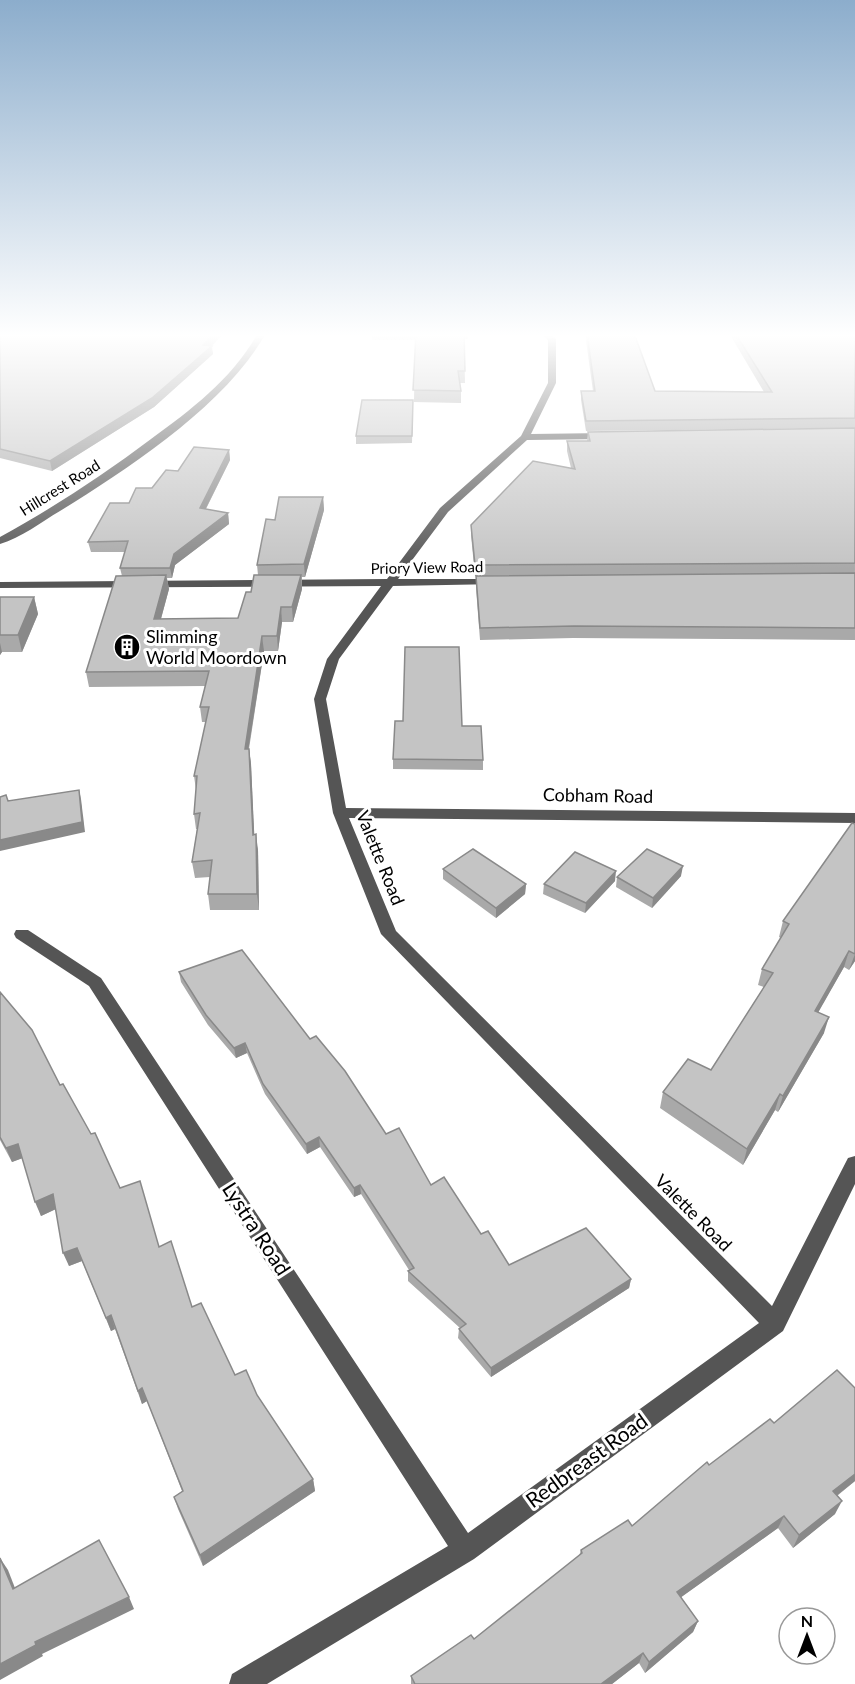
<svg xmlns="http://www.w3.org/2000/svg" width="855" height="1684" viewBox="0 0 855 1684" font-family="Lato,sans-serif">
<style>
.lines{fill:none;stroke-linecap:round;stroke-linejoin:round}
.minor{fill:#555;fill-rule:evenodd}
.wall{fill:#a9a9a9}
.shaded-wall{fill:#898989}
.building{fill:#c4c4c4;stroke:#898989;stroke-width:1.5}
.labels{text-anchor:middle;stroke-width:6;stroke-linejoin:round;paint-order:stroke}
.far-street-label{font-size:15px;fill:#000;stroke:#fff}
.poi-label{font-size:18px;fill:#000;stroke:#fff;text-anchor:start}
.street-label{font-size:18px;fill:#000;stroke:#fff}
.near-street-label{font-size:21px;fill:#000;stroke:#fff}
</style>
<rect width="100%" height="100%" fill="#fff"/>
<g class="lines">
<g class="minor">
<path d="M258,333h8c-40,72 -137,135 -206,178 -19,11 -39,27 -60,33v-7c53,-29 103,-62 151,-98 41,-30 81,-60 107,-106z"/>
<polygon points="541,333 550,333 556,339 556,383 531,434 606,433 611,436 606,439 527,440 448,512 398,579 495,579 499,580 499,584 393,586 339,659 326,699 346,808 855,813 855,823 349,818 396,931 772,1306 848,1158 855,1156 855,1184 783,1331 474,1559 267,1684 229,1684 232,1674 448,1546 89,986 16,938 14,934 16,930 28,930 101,978 468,1533 759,1323 381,934 333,813 314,699 327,659 381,586 0,588 0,582 387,579 440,508 521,436 548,383 548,340"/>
</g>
</g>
<g class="wall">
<polygon points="0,333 224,333 212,346 213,354 154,407 52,471 0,458"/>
<polygon points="372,333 468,333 468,339 464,339 465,383 460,383 461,391 461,403 414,402 415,340 372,340"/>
<polygon points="585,333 634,333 655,391 764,392 729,333 855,333 855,428 586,431 581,400 581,391 593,391"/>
<polygon points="413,400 412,443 356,444 356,436"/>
<polygon points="855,428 855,640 573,638 480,640 476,588 476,576 538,576 475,576 471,535 471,525 571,468 567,451 567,441 587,441 588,432"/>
<polygon points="229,450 230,460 206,509 228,513 229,524 175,565 172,578 167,578 169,589 161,619 238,618 251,592 258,575 257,565 275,520 323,497 324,510 305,577 302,577 302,589 293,622 282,622 278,651 264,651 249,749 251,764 254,834 258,850 259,910 210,910 208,894 210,877 195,878 192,862 197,829 196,829 194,814 196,790 194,776 206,722 202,722 200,707 205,686 89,687 86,672 122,576 120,568 125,552 91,552 88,542 129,503 178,471"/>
<polygon points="0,597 34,597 38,614 22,652 2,652 0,655"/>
<polygon points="462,726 483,760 483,770 393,769 393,759"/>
<polygon points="855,824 855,961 849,970 844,967 818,1012 824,1033 778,1112 775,1110 743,1165 660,1108 663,1092 711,1070 764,987 758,985 762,969 781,938 779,937 783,921"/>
<polygon points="443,869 526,884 525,894 496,918 443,879"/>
<polygon points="681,876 652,908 616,887 617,877"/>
<polygon points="615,881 585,913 543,894 544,884"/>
<polygon points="179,972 310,1039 386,1134 431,1185 481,1234 509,1265 631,1279 629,1288 491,1377 458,1338 459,1329 460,1328 408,1281 408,1271 409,1270 361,1194 354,1197 320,1147 307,1154 265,1094 247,1053 236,1058 208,1025 181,982"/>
<polygon points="0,992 60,1085 120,1188 159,1247 192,1307 235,1375 257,1395 313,1479 315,1491 203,1566 178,1509 174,1497 182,1491 147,1401 142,1404 115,1329 111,1331 82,1261 69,1266 56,1209 41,1216 22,1158 12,1162 0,1140"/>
<polygon points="774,1423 855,1481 837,1496 835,1514 793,1548 778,1528 681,1597 698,1621 693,1632 645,1673 639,1663 612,1684 411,1684 411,1676 474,1639 579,1556 581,1550 632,1526 709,1465"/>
</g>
<g class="shaded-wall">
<polygon points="215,333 224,333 211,346 213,354 154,407 52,471 50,461 203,345"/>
<polygon points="229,450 230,460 201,518 200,508"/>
<polygon points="323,497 324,510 305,577 304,564"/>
<polygon points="228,513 229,524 175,565 172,578 170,568 174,554"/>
<polygon points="166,575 169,589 157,633 154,619"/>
<polygon points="301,575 302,589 293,622 292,607"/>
<polygon points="34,597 38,614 22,652 18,635"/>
<polygon points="281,607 282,622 278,651 277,636"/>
<polygon points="262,636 264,651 246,764 245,749"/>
<polygon points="0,643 2,652 0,655"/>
<polygon points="249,749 251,764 255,850 253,835"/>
<polygon points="79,790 81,799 85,832 0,851 0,840"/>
<polygon points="256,834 258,850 259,910 257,894"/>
<polygon points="683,866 681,876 652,908 653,898"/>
<polygon points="616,871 615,881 585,913 586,903"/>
<polygon points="526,884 525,894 496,918 496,908"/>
<polygon points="849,951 844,967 810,1027 815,1011"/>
<polygon points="855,954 855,961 849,970"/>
<polygon points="829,1017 824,1033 778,1112 783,1096"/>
<polygon points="245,1043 247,1053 236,1058 234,1048"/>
<polygon points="780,1094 775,1110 743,1165 747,1149"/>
<polygon points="319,1137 320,1147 307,1154 306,1144"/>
<polygon points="18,1144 23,1158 12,1162 6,1148"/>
<polygon points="360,1185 361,1194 354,1197 354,1188"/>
<polygon points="53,1194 58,1208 41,1216 35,1202"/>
<polygon points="77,1248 82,1261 69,1266 63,1253"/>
<polygon points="631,1279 629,1288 491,1377 491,1368"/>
<polygon points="111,1315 115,1329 111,1331 106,1318"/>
<polygon points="142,1388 147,1401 142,1404 138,1391"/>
<polygon points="855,1474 855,1481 826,1504 833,1491"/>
<polygon points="313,1479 315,1491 203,1566 200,1555"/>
<polygon points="842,1501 835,1514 793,1548 799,1535"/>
<polygon points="784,1516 778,1528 673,1603 677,1592"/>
<polygon points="0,1558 8,1570 20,1601 13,1589"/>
<polygon points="129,1597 134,1609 42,1654 43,1656 0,1680 0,1664 35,1642"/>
<polygon points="698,1621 693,1632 645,1673 649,1662"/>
<polygon points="643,1653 639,1663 612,1684 601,1684"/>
</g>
<g class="building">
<polygon points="0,333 215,333 203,345 212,346 152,398 50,461 0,449"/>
<polygon points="416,333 464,333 465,371 458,371 461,391 413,390"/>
<polygon points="587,333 634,333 655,391 772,392 735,333 855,333 855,418 586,421 581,391 595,391"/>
<polygon points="362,400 413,400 412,436 356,436"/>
<polygon points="855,428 855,563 475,565 471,525 533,461 575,469 567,441 590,441 588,432"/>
<polygon points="194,447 229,450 200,508 228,513 174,554 170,568 120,568 128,541 88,542 110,503 129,503 136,488 152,488 166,470 178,471"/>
<polygon points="279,497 323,497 304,564 257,565 266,519 275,520"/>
<polygon points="855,573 855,628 574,626 480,628 476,576"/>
<polygon points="166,575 154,619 238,618 246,592 251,592 254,575 301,575 292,607 281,607 277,636 262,636 245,749 249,749 253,835 256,834 257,894 208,894 212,860 192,862 200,813 194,814 197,776 194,776 209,707 200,707 209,671 86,672 116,576"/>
<polygon points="0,597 34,597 18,635 0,635"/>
<polygon points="405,647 459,647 462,726 481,726 483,760 393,759 395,721 403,721"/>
<polygon points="79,790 82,822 0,840 0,797 6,795 8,801"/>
<polygon points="852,823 855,824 855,954 849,951 815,1011 829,1017 783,1096 780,1094 747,1149 663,1092 688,1059 711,1070 773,973 762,969 789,924 783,921"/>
<polygon points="473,849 526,884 496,908 443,869"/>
<polygon points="647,849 683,866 653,898 617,877"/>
<polygon points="575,852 616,871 586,903 544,884"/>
<polygon points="242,950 310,1039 316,1036 345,1071 386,1134 399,1128 431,1185 444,1177 481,1234 488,1231 509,1265 586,1228 631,1279 491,1368 459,1329 466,1324 408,1271 414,1268 360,1185 354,1188 319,1137 306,1144 263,1084 245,1043 234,1048 206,1015 179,972"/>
<polygon points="0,992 32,1030 60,1085 63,1084 91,1134 95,1133 120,1188 140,1181 159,1247 171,1241 192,1307 201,1303 235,1375 246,1370 257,1395 313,1479 200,1555 174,1497 183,1491 142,1388 138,1391 111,1315 106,1318 77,1248 63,1253 53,1194 35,1202 18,1144 6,1148 0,1137"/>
<polygon points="837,1370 855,1388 855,1474 833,1491 842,1501 799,1535 784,1516 677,1592 698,1621 649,1662 643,1653 601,1684 415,1684 411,1676 471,1635 474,1639 582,1553 581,1550 628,1520 632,1526 707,1462 709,1465 770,1419 774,1423"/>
<polygon points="99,1540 129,1597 35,1642 36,1645 0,1664 0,1558 13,1589"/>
</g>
<linearGradient id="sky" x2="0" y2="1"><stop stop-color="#8cadcc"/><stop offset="0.59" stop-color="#fff"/><stop offset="1" stop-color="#fff" stop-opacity="0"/></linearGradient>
<rect width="855" height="569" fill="url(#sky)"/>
<defs>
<symbol id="building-disc" viewBox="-11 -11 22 22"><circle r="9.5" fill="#000" stroke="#fff"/><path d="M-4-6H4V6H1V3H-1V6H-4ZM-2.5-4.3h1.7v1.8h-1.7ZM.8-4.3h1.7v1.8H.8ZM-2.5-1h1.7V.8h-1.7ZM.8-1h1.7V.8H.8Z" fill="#fff"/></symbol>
</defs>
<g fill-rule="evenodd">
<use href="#building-disc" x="112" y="632" width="30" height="30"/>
</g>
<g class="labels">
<g class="far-street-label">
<text transform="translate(60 488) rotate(-32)" y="5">Hillcrest Road</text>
<text transform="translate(427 568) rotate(-1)" y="5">Priory View Road</text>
</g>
<g class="poi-label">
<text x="146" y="643">Slimming<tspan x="146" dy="21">World Moordown</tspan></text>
</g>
<g class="street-label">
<text transform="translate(598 796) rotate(1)" y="6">Cobham Road</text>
<text transform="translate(380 858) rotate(68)" y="6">Valette Road</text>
<text transform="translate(693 1213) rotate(45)" y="6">Valette Road</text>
</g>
<g class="near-street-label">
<text transform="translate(256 1229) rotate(57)" y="7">Lystra Road</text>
<text transform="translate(587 1461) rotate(-36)" y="7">Redbreast Road</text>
</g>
</g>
<g transform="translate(807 1636)"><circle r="28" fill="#ffffff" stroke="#999999" stroke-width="1.5"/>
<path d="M0-4.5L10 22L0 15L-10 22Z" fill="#000000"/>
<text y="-9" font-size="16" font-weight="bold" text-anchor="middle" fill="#000000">N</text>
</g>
</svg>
